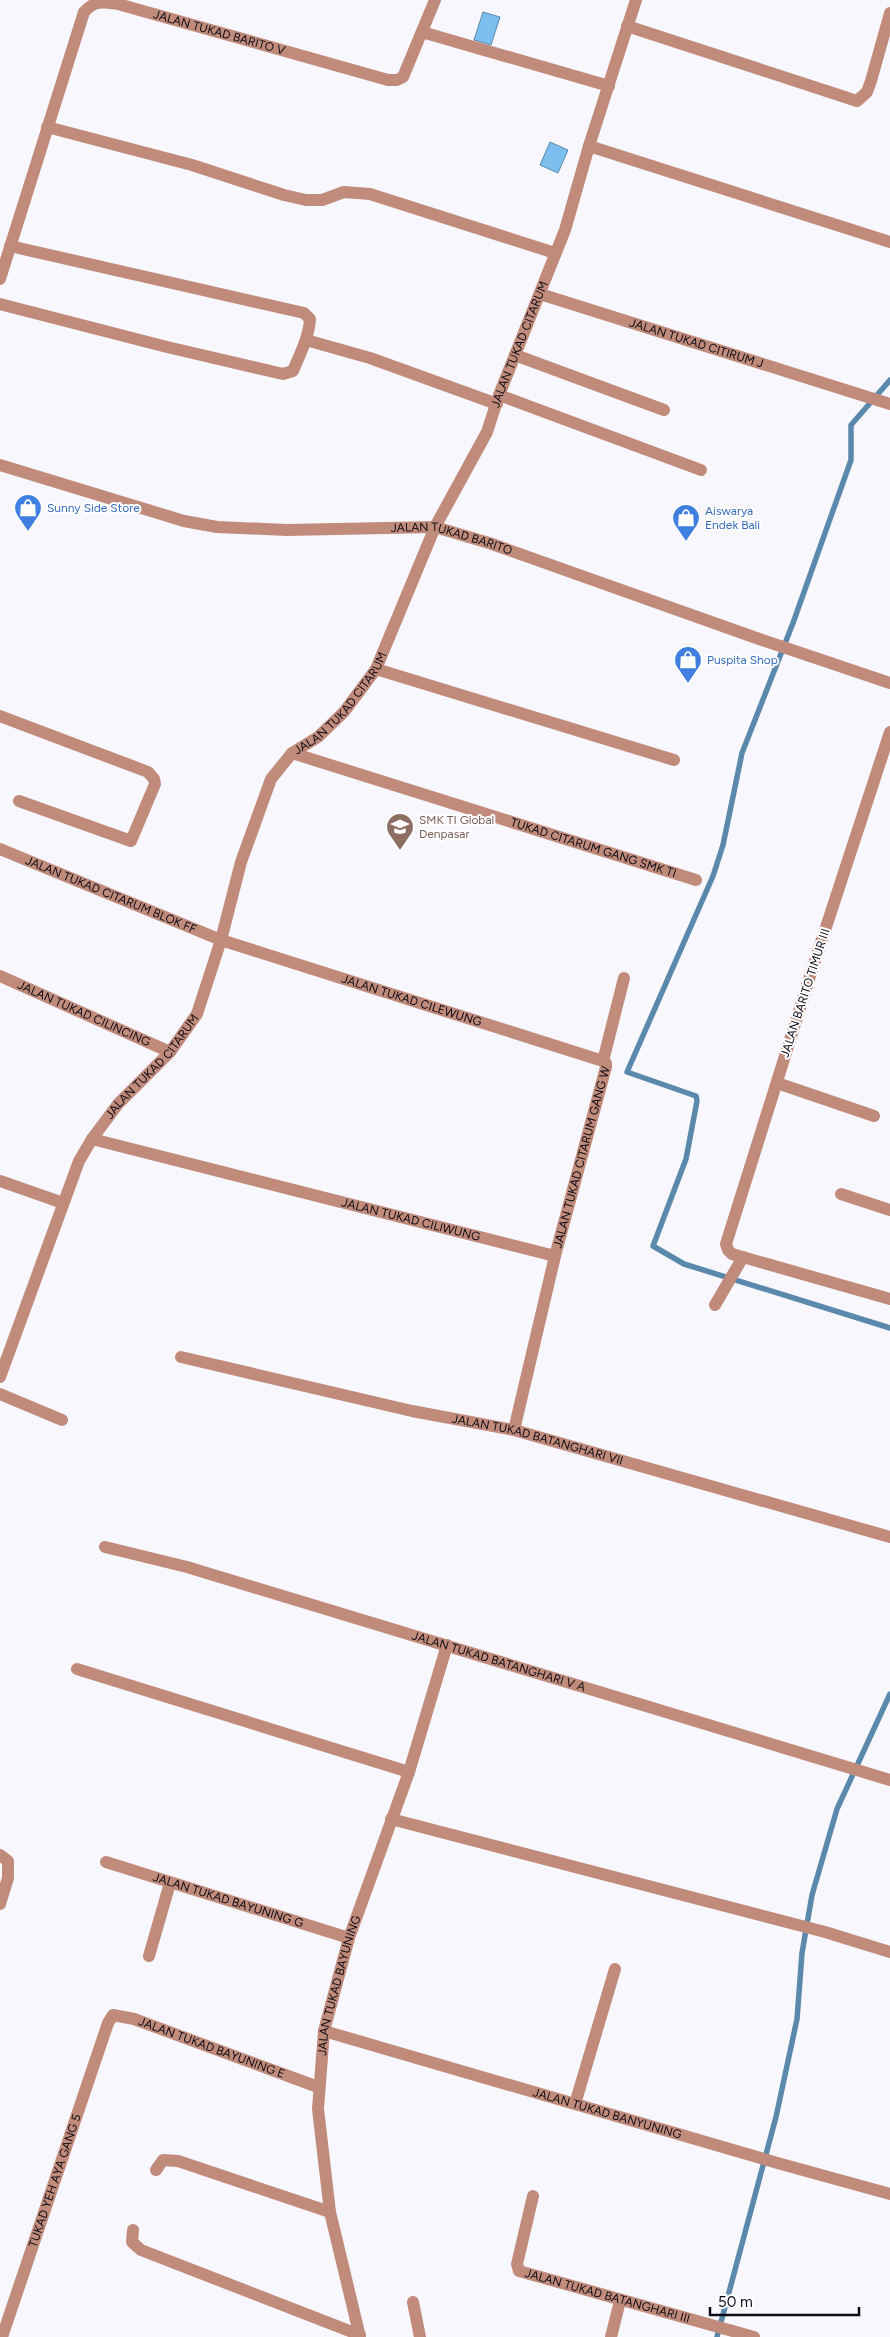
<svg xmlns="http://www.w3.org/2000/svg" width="890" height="2337" viewBox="0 0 890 2337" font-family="Figtree,sans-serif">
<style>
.water{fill:#7cbfed;stroke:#5a89ac}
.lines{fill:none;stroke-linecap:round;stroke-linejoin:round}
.stream{stroke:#5a89ac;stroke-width:5.5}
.minor{stroke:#c18b7b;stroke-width:12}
.labels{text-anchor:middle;stroke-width:4;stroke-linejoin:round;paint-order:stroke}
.street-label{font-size:12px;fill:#0c0a15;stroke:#fff}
.shop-label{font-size:12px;fill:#366cbe;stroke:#fff;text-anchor:start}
.education-label{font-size:12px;fill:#785e54;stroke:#fff;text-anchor:start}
</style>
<rect width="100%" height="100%" fill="#f8f7fe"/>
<g class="water">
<polygon points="483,12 500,17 491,45 474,40"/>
<polygon points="550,142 568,150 558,173 540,165"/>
</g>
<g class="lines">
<g class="stream">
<polyline points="890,380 851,425 851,460 793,623 742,753 723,845 713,876 627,1072 696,1096 697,1101 686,1159 653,1246 684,1264 890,1328"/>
<polyline points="717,2337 776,2117 797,2019 802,1953 812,1895 837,1809 890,1694"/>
</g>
<g class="minor">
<polyline points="627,26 857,101 867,92 871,81 890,13"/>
<polyline points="422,32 609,86"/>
<polyline points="47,127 192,165 284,195 306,200 322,200 344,192 370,194 555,253"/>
<polyline points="589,146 890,242"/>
<path id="s1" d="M0,279l84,-267c11,-12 19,-10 34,-8l270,76h9l6,-3 32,-77"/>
<path id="s2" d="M540,294l350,110"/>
<path d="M0,304l167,43 116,27 10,-3c7,-17 16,-34 17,-52l-6,-6 -294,-67"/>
<polyline points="306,340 370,358 497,404"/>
<polyline points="515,355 664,410"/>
<polyline points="499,395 701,470"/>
<path id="s3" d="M0,465l184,56 33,6 70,3 148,-3 54,16 273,97 128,43"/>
<polyline points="376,669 674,760"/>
<polyline points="0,716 148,772 154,779 155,784 131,841 19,801"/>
<polyline points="890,732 811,973 726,1244 728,1250 732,1254 890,1299"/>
<path id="s4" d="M292,753l404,127"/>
<path id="s5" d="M0,849l221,91 382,121"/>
<path id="s6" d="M0,976l170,76"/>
<polyline points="603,1061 624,978"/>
<polyline points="777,1083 874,1116"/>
<path id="s7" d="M92,1139l463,117"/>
<polyline points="0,1181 63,1203"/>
<polyline points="841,1194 890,1210"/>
<polyline points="715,1305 743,1257"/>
<path id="s8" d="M181,1357l231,54 102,19 376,107"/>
<path id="s9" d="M0,1377l79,-216 13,-22 26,-35 52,-52 27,-38 24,-74 20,-78 30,-83 21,-26 26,-16 26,-25 32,-43 59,-142 52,-95 12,-37 66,-165 24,-84 47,-146"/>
<polyline points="0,1394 62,1420"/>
<path id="s10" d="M514,1430l41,-174 51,-189v-4l-3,-2"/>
<path id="s11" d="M105,1547l82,20 703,213"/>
<polyline points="77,1669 409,1772"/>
<polyline points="391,1819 825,1932 890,1952"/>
<polyline points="0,1855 8,1861 8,1878 0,1904"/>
<path id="s12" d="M106,1862l243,76"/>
<polyline points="149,1956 170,1883"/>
<path id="s13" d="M324,2031l457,133 109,30"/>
<polyline points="575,2104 615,1969"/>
<polyline points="156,2170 163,2160 178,2161 330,2212"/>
<path id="s14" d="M533,2196l-16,68 2,7 235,66"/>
<polyline points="133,2230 132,2242 141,2250 360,2335"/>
<polyline points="413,2302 420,2337"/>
<path id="s15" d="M2,2337l106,-314 5,-8 21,4 184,68"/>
<path id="s16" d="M360,2337l-30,-125 -12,-103 6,-78 25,-93 60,-166 38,-127"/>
<polyline points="611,2337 620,2301"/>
</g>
</g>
<defs>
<symbol id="shop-pin" viewBox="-11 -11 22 30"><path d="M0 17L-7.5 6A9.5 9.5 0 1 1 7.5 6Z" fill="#3f7fe0" stroke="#fff"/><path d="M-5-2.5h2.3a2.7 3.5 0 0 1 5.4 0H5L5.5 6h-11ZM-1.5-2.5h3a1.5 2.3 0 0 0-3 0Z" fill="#fff"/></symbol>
<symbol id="school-pin" viewBox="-11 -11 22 30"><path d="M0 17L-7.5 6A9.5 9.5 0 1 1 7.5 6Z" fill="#8d6e63" stroke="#fff"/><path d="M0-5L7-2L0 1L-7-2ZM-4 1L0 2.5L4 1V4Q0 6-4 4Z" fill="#fff"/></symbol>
</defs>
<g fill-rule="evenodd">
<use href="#shop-pin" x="12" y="492" width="32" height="43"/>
<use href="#shop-pin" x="670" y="502" width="32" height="43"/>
<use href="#shop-pin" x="672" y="644" width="32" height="43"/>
<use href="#school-pin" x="384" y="811" width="32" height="43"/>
</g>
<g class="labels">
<g class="street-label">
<text dy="4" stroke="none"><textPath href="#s1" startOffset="422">JALAN TUKAD BARITO V</textPath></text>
<text dy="4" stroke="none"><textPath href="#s2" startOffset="164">JALAN TUKAD CITIRUM J</textPath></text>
<text dy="4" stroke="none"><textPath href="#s9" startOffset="1175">JALAN TUKAD CITARUM</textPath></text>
<text dy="4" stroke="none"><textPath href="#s3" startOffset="462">JALAN TUKAD BARITO</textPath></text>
<text dy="4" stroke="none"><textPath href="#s9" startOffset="770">JALAN TUKAD CITARUM</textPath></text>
<text dy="4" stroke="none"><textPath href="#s4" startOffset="316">TUKAD CITARUM GANG SMK TI</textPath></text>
<text dy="4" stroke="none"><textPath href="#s5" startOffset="120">JALAN TUKAD CITARUM BLOK FF</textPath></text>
<text transform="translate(805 993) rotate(-72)" y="4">JALAN BARITO TIMUR III</text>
<text dy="4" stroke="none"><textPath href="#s5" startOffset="439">JALAN TUKAD CILEWUNG</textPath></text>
<text dy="4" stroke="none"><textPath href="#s6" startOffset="92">JALAN TUKAD CILINCING</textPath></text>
<text dy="4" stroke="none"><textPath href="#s9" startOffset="350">JALAN TUKAD CITARUM</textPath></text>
<text dy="4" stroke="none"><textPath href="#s10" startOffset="281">JALAN TUKAD CITARUM GANG W</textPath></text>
<text dy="4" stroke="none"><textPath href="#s7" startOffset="329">JALAN TUKAD CILIWUNG</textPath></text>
<text dy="4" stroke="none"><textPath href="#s8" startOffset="366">JALAN TUKAD BATANGHARI VII</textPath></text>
<text dy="4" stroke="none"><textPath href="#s11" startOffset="410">JALAN TUKAD BATANGHARI V A</textPath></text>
<text dy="4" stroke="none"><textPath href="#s12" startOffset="128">JALAN TUKAD BAYUNING G</textPath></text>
<text dy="4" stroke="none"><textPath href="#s16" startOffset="358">JALAN TUKAD BAYUNING</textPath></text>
<text dy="4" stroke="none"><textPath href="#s15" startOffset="445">JALAN TUKAD BAYUNING E</textPath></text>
<text dy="4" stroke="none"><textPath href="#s13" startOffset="295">JALAN TUKAD BANYUNING</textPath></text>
<text dy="4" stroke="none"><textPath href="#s15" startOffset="165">TUKAD YEH AYA GANG 5</textPath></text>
<text dy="4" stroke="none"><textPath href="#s14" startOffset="169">JALAN TUKAD BATANGHARI III</textPath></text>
</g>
<g class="shop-label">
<text x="47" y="512">Sunny Side Store</text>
<text x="705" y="515">Aiswarya<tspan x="705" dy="14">Endek Bali</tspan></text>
<text x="707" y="664">Puspita Shop</text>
</g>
<g class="education-label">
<text x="419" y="824">SMK TI Global<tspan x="419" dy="14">Denpasar</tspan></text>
</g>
</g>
<path d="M710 2307v8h149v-8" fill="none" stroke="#0c0a15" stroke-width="2.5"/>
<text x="718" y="2307" font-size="15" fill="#0c0a15" stroke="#ffffff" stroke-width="4" paint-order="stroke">50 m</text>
</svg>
